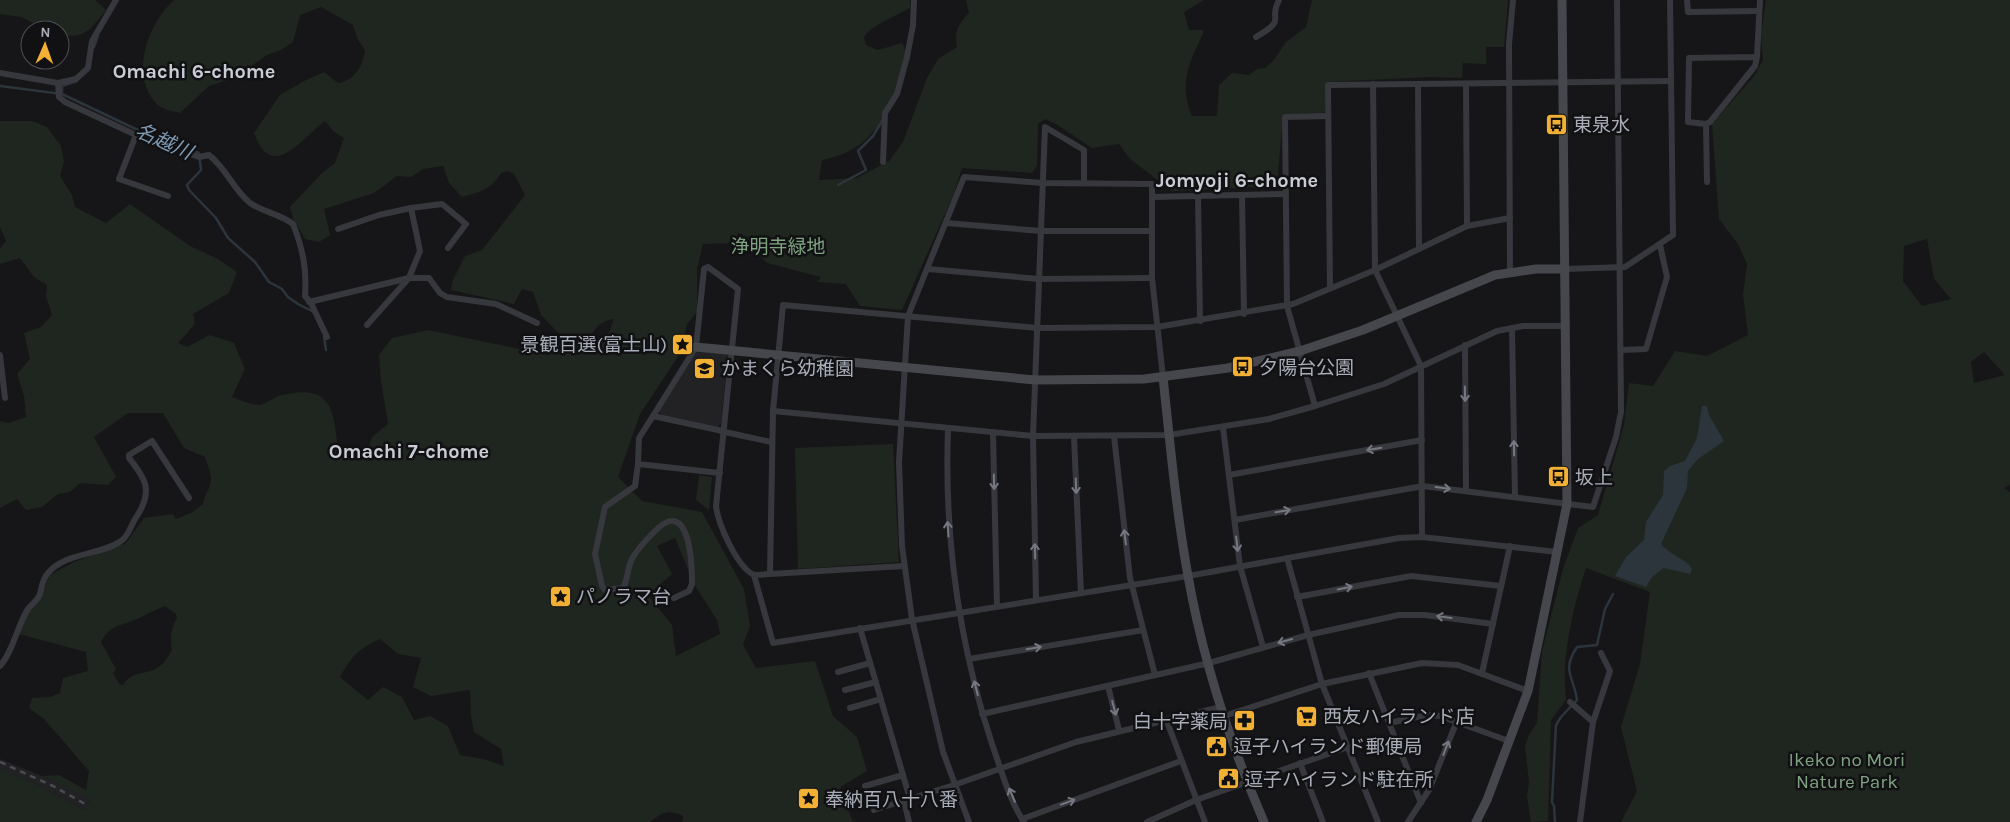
<svg xmlns="http://www.w3.org/2000/svg" width="2010" height="822" viewBox="0 0 2010 822" font-family="Karla,'Noto Sans JP',sans-serif">
<style>
.built{fill:#222225}
.green{fill:#1e261f;fill-rule:evenodd}
.water{fill:#2c353c}
.lines{fill:none;stroke-linecap:round;stroke-linejoin:round}
.stream{stroke:#2c353c;stroke-width:2.5}
.street{stroke:#37383d;stroke-width:6}
.secondary{stroke:#45474d;stroke-width:9}
.rail{stroke:#4a4c52;stroke-width:2.5;stroke-dasharray:6 5;stroke-linecap:butt}
.oneway{stroke:#757881}
.labels{text-anchor:middle;stroke-width:5;stroke-linejoin:round;paint-order:stroke}
.poi-label{font-size:19px;fill:#a8adb8;stroke:#111113;text-anchor:start}
.park-label{font-size:19px;fill:#7fa381;stroke:#111113}
.neighbourhood-label{font-size:20px;font-weight:bold;fill:#c9ccd4;stroke:#111113}
.water-label{font-size:20px;font-style:italic;fill:#7f9bb3;stroke:#111113}
</style>
<rect width="100%" height="100%" fill="#161618"/>
<g class="built">
<polygon points="698,349 728,353 721,424 716,428 661,415 659,411"/>
<polygon points="0,759 62,784 90,800 84,810 31,781 0,769"/>
</g>
<g class="green">
<path d="M0,0h95l11,10c-15,18 -20,30 -46,24v-4h-13l-26,-13 -21,-3z"/>
<path d="M174,0h736v8c-14,8 -38,17 -46,29l2,8 12,5 24,-7c16,25 -18,82 -39,99 -12,10 -26,15 -41,18l-3,20 38,-2 32,-17 14,-19 24,-64 11,-19 19,-12c-3,-15 1,-23 12,-34l-3,-13h238l-20,12 5,18h14v4c-15,30 -24,50 -11,82h25l2,-31 13,-12 17,2 8,-6 8,-1 8,-7 13,-19 20,-15 6,-27h196l-4,47h-18v17l-23,-1 -1,15 -32,-1 -104,5 -1,29 -2,2 -40,2 -6,71 -105,5 -42,-32 -11,-15 -27,4 -36,-24 -11,-5 -7,5 -1,42 -5,7 -70,-5 -9,28 -51,114 -42,-4 -14,-22 -29,-2 4,-5 -54,-14 -14,-13 -11,-16 -4,-1 -2,10 -33,1 -6,25v43l-10,12 -6,28 -41,62 -22,63 24,24 60,11 42,77 6,37 -7,19 13,23 59,-7 18,55 24,21 10,34 -27,16 12,33 4,2h-174l1,-6c-15,-7 -21,-4 -33,6h-650v-53l31,12 53,29 6,-10 -47,-24 16,-1 27,15 3,-19 -45,-52 -15,-11 3,-10 18,-1 10,-4 3,-15 25,-7 -2,-19 -67,-18 4,-16 17,-21 10,-22 24,-13 52,-19 18,-25 29,-4 3,5 15,-6 12,-9c1,-8 5,-12 7,-19 3,-9 -2,-19 -5,-28l-21,-9 -21,-35h-35l-34,24 22,40 -8,8 -28,-2 -10,9 -12,2 -16,13 -16,3 -9,-11 -17,9v-87l8,2 18,-6 -2,-21 -7,-22 13,-15 -6,-26 17,-6 11,-12 -6,-19 1,-11 -13,-8 -14,-19 -20,6v-16l6,-7 -6,-14v-106h32l15,6 14,19 3,16 -4,14 12,19 3,12 31,16 24,-19 60,42 28,13 19,13 -8,21 -36,21 2,10 -17,19 9,4 23,-12 24,8 11,26 -13,28c8,3 17,7 26,8 7,0 14,-7 21,-9 54,-14 55,14 59,57l29,-1 5,-15 16,-13 -7,-43 -2,-26 13,-17 36,-8 120,25 16,-16 -23,-24 -8,-23 -11,-3 -8,15 -63,-14 2,-10 12,-24 17,-6 43,-55 -11,-21 -6,-3 -7,2c-9,16 -21,19 -39,24l-13,-14 -6,-17 -20,3 -12,8 -14,-1 -23,17 -50,16 6,26 -11,7 -14,-3 -12,-21 -3,-11 32,-34 13,-10 9,-25 -10,-6 -9,-11c-24,18 -53,62 -71,12l26,-38 24,-14 20,-9 14,11c17,-2 25,-18 27,-33l-7,-10 -5,-15 -32,-18 -21,8 -7,27 -12,8 -14,5 -33,23 -25,8 -29,27c-7,-2 -17,-3 -22,-8 -30,-28 -10,-82 16,-105zM614,319l-5,14 -8,10h-5l-7,8c-2,-16 9,-30 25,-32zM675,538l19,46 23,36 3,14 -44,22 -4,-31 -24,-30 24,-21 -15,-28zM165,606l10,7 2,4c-6,13 -7,19 -5,33 -3,6 -8,14 -15,18 -12,7 -26,3 -34,17l-4,-1 -6,-11 3,-4 -15,-27c9,-16 15,-15 31,-21 11,-4 22,-11 33,-15zM380,639l18,15 23,4 -8,29 18,9 39,-6 1,26 3,16 27,17 3,17 -21,-7 -23,-4 -12,-29 -18,-10 -16,4 -12,-23 -19,-10 -15,13 -28,-23c12,-21 18,-28 40,-38z"/>
<path d="M1766,0h244v485l-6,3 6,4v330h-389l16,-31 -16,-64 19,-63 10,-72 -64,-24c-13,39 -25,90 -20,132l-15,20 -3,101 -17,1 -4,-26 2,-14 -4,-36 4,-11 8,-12 5,-72 21,-82 15,-41 20,-13 26,-90 5,-42 24,3 22,-35 32,5 41,-21 -5,-41 4,-30 -9,-20 -19,-25 -7,-95 42,-48 9,-16 -2,-25zM1927,239l7,40 17,20 -29,7 -19,-25 1,-35zM1984,352l21,23 -31,8 -3,-21z"/>
<polygon points="893,444 899,562 798,569 795,448"/>
<polygon points="699,475 712,477 709,510 696,500"/>
</g>
<path class="water" d="M1702,406h5l2,9 15,26 -26,18 -10,12 -1,17 -26,56c10,12 26,15 31,25l-2,5 -26,-6 -12,9 -6,10 -31,-11 11,-19 18,-17 2,-18 17,-27 1,-24 6,-5 15,-5 12,-23z"/>
<g class="lines">
<g class="stream">
<polyline points="94,47 98,36"/>
<polyline points="0,86 62,94 142,132 199,153 201,170 187,185 189,190 216,218 228,238 255,262 269,282 282,289 288,297 298,304 312,311"/>
<polyline points="62,92 62,86 77,81"/>
<polyline points="838,185 866,170 858,151 873,136 882,121"/>
<polyline points="324,337 326,350"/>
<path d="M1555,822l-1,-16 -2,-4 4,-77 5,-8 16,-17c-3,-23 -16,-29 0,-53l20,-2 8,-36 8,-15"/>
</g>
<g class="street">
<polyline points="1687,0 1688,12 1758,11"/>
<path d="M1256,37c33,-19 11,-16 23,-37"/>
<polyline points="1757,57 1689,58 1688,122 1706,124 1710,122 1755,66 1757,57 1760,0"/>
<polyline points="0,73 58,83 76,79 88,68 92,41 116,0"/>
<path d="M58,83l1,14 6,5 71,33 63,22 10,-2c17,13 24,34 41,48 13,9 30,11 43,21 10,25 14,46 12,72l6,7 16,34"/>
<polyline points="1373,84 1375,270 1421,366 1422,537"/>
<polyline points="1418,84 1419,249"/>
<polyline points="1466,84 1467,226"/>
<polyline points="1706,124 1707,182"/>
<polyline points="136,135 119,179 168,196"/>
<polyline points="883,162 885,113 897,94 907,57 913,25 914,0"/>
<polyline points="1242,195 1244,314"/>
<polyline points="1198,196 1200,321"/>
<polyline points="1152,197 1286,194"/>
<polyline points="411,208 442,204 466,224 448,248"/>
<polyline points="946,223 1041,231 1152,231"/>
<polyline points="928,269 1039,279 1152,278"/>
<polyline points="1565,269 1625,267 1673,235 1670,0"/>
<polyline points="1510,272 1509,44 1513,0"/>
<polyline points="1330,288 1328,85 1671,81"/>
<polyline points="309,302 409,278 420,251 411,208 379,215 338,229"/>
<polyline points="367,325 409,278 429,278 440,293 447,297 496,304 537,323"/>
<polyline points="1512,328 1515,497"/>
<polyline points="1465,345 1466,491"/>
<polyline points="1621,350 1646,349 1667,277 1660,245"/>
<polyline points="0,355 5,398"/>
<polyline points="1315,406 1287,306 1285,117 1328,116"/>
<polyline points="773,411 1033,436 1169,435 1269,419 1315,406 1384,384 1497,331 1523,326 1565,326"/>
<polyline points="653,416 639,438 638,464 720,473"/>
<polyline points="1223,427 1240,566 1263,647"/>
<path d="M948,429c-4,109 10,211 44,315 9,25 17,56 32,78"/>
<polyline points="993,433 997,606"/>
<polyline points="1114,436 1130,578 1155,675"/>
<polyline points="1074,437 1081,593"/>
<path d="M771,442l-46,-10 -7,-2 -65,-14 43,-69 8,-78 4,-2 30,22 -22,217c2,18 21,61 38,69l150,-9"/>
<path d="M638,464l-3,22 -30,21 -10,47 7,32 3,4 18,-2c5,-8 4,-20 9,-29 5,-10 14,-19 22,-27 36,-38 38,32 38,52l-3,7 -15,7"/>
<polyline points="1229,475 1422,440"/>
<polyline points="1235,520 1423,486 1593,507 1616,437 1621,412 1617,0"/>
<polyline points="1287,558 1322,684 1378,822"/>
<polyline points="770,574 773,411 783,305 1037,328 1157,327 1293,304 1375,270 1467,226 1510,218"/>
<polyline points="754,575 773,643 1188,576 1399,538 1422,537 1557,552"/>
<polyline points="1297,597 1411,576 1501,586"/>
<polyline points="1036,599 1033,436 1045,127 1084,150 1084,183"/>
<polyline points="860,628 910,799"/>
<polyline points="969,659 1143,630"/>
<path d="M0,666c13,-14 17,-40 28,-57 4,-5 10,-9 12,-15 2,-8 2,-14 8,-21 17,-21 52,-17 73,-32 8,-5 10,-17 16,-25 16,-25 9,-37 -8,-58v-3l23,-14 37,57"/>
<polyline points="838,672 870,663"/>
<polyline points="1369,673 1421,803"/>
<polyline points="1482,673 1510,546"/>
<polyline points="1108,686 1119,730"/>
<polyline points="845,690 876,682"/>
<polyline points="1570,702 1593,722 1580,822"/>
<polyline points="850,708 881,699"/>
<polyline points="982,714 1209,663 1308,635 1399,615 1425,615 1493,624"/>
<polyline points="1224,716 1322,684 1422,663 1458,665 1528,691"/>
<polyline points="1166,719 1205,822"/>
<polyline points="1593,722 1610,671 1601,653"/>
<polyline points="1389,723 1427,715 1440,716 1509,741"/>
<polyline points="1300,763 1323,822"/>
<polyline points="865,786 903,775"/>
<polyline points="904,801 909,822"/>
<polyline points="874,810 954,785 1076,742 1221,707"/>
<polyline points="1022,819 1181,761"/>
<polyline points="969,822 943,752 912,619 902,546 899,462 908,316 964,177 1043,183 1152,184 1152,278 1163,377"/>
<polyline points="1147,822 1196,800 1348,747"/>
<polyline points="1408,822 1429,790 1457,721"/>
</g>
<g class="secondary">
<polyline points="696,347 1035,380 1144,379 1228,368 1300,351 1363,330 1495,275 1536,269 1565,269"/>
<path d="M1163,377c7,66 13,133 25,199 15,85 42,167 76,246"/>
<polyline points="1476,822 1487,800 1528,691 1567,504 1562,0"/>
</g>
<polyline class="rail" points="0,762 53,786 87,805"/>
</g>
<defs><path id="oneway-shaft" d="M-6 0H5M1.5-3L5.5 0L1.5 3" fill="none" stroke-width="1.6" stroke-linecap="round" stroke-linejoin="round" transform="scale(1.25)"/></defs>
<g class="oneway">
<use href="#oneway-shaft" transform="translate(1465 394) rotate(89)"/>
<use href="#oneway-shaft" transform="translate(1514 448) rotate(-91)"/>
<use href="#oneway-shaft" transform="translate(1374 449) rotate(170)"/>
<use href="#oneway-shaft" transform="translate(994 482) rotate(89)"/>
<use href="#oneway-shaft" transform="translate(1076 486) rotate(88)"/>
<use href="#oneway-shaft" transform="translate(1443 488) rotate(7)"/>
<use href="#oneway-shaft" transform="translate(1283 511) rotate(-10)"/>
<use href="#oneway-shaft" transform="translate(948 529) rotate(-94)"/>
<use href="#oneway-shaft" transform="translate(1125 537) rotate(-97)"/>
<use href="#oneway-shaft" transform="translate(1237 544) rotate(84)"/>
<use href="#oneway-shaft" transform="translate(1035 551) rotate(-91)"/>
<use href="#oneway-shaft" transform="translate(1345 588) rotate(-11)"/>
<use href="#oneway-shaft" transform="translate(1444 617) rotate(-172)"/>
<use href="#oneway-shaft" transform="translate(1285 641) rotate(165)"/>
<use href="#oneway-shaft" transform="translate(1034 648) rotate(-9)"/>
<use href="#oneway-shaft" transform="translate(976 688) rotate(-104)"/>
<use href="#oneway-shaft" transform="translate(1114 708) rotate(76)"/>
<use href="#oneway-shaft" transform="translate(1446 748) rotate(-69)"/>
<use href="#oneway-shaft" transform="translate(1012 795) rotate(-113)"/>
<use href="#oneway-shaft" transform="translate(1068 802) rotate(-20)"/>
</g>
<defs>
<symbol id="bus-square" viewBox="-11 -11 22 22"><rect x="-9" y="-9" width="18" height="18" rx="4" fill="#f2b134" stroke="#111113"/><path d="M-5-6H5V4H4V6H2V4H-2V6H-4V4H-5ZM-3.5-4V0h7V-4ZM-3.5 1.2v1.5H-2V1.2ZM2 1.2v1.5H3.5V1.2Z" fill="#111"/></symbol>
<symbol id="sight-square" viewBox="-11 -11 22 22"><rect x="-9" y="-9" width="18" height="18" rx="4" fill="#f2b134" stroke="#111113"/><path d="M0-6L1.8-2.2L6-1.7L2.9 1.2L3.7 5.4L0 3.3L-3.7 5.4L-2.9 1.2L-6-1.7L-1.8-2.2Z" fill="#111"/></symbol>
<symbol id="school-square" viewBox="-11 -11 22 22"><rect x="-9" y="-9" width="18" height="18" rx="4" fill="#f2b134" stroke="#111113"/><path d="M0-5L7-2L0 1L-7-2ZM-4 1L0 2.5L4 1V4Q0 6-4 4Z" fill="#111"/></symbol>
<symbol id="supermarket-square" viewBox="-11 -11 22 22"><rect x="-9" y="-9" width="18" height="18" rx="4" fill="#f2b134" stroke="#111113"/><path d="M-6-5.5h2.5l.6 2H6L4.5 2H-2.5L-4.4-4H-6ZM-1.5 3.2a1.3 1.3 0 1 0 .1 0ZM3 3.2a1.3 1.3 0 1 0 .1 0Z" fill="#111"/></symbol>
<symbol id="pharmacy-square" viewBox="-11 -11 22 22"><rect x="-9" y="-9" width="18" height="18" rx="4" fill="#f2b134" stroke="#111113"/><path d="M-2-6h4v4h4v4h-4v4h-4v-4h-4v-4h4Z" fill="#111"/></symbol>
<symbol id="civic-square" viewBox="-11 -11 22 22"><rect x="-9" y="-9" width="18" height="18" rx="4" fill="#f2b134" stroke="#111113"/><path d="M-.6-6.5H3V-4.5H.6V-3L4-1V1h2V6H-6V1h2V-1L-.6-3ZM-1.2 2.5V6h2.4V2.5Z" fill="#111"/></symbol>
</defs>
<g fill-rule="evenodd">
<use href="#bus-square" x="1544" y="112" width="25" height="25"/>
<use href="#sight-square" x="670" y="332" width="25" height="25"/>
<use href="#bus-square" x="1230" y="354" width="25" height="25"/>
<use href="#school-square" x="692" y="356" width="25" height="25"/>
<use href="#bus-square" x="1546" y="464" width="25" height="25"/>
<use href="#sight-square" x="548" y="584" width="25" height="25"/>
<use href="#supermarket-square" x="1294" y="704" width="25" height="25"/>
<use href="#pharmacy-square" x="1232" y="708" width="25" height="25"/>
<use href="#civic-square" x="1204" y="734" width="25" height="25"/>
<use href="#civic-square" x="1216" y="766" width="25" height="25"/>
<use href="#sight-square" x="796" y="786" width="25" height="25"/>
</g>
<g class="labels">
<g class="poi-label">
<text x="1573" y="131">東泉水</text>
<text x="667" y="351" text-anchor="end">景観百選(富士山)</text>
<text x="1259" y="374">夕陽台公園</text>
<text x="721" y="375">かまくら幼稚園</text>
<text x="1575" y="484">坂上</text>
<text x="576" y="603">パノラマ台</text>
<text x="1323" y="723">西友ハイランド店</text>
<text x="1228" y="728" text-anchor="end">白十字薬局</text>
<text x="1233" y="753">逗子ハイランド郵便局</text>
<text x="1244" y="786">逗子ハイランド駐在所</text>
<text x="825" y="806">奉納百八十八番</text>
</g>
<g class="park-label">
<text x="778" y="253">浄明寺緑地</text>
<text x="1847" y="766">Ikeko no Mori<tspan x="1847" dy="22">Nature Park</tspan></text>
</g>
<g class="neighbourhood-label">
<text x="194" y="78">Omachi 6-chome</text>
<text x="1237" y="187">Jomyoji 6-chome</text>
<text x="409" y="458">Omachi 7-chome</text>
</g>
<g class="water-label">
<text transform="translate(164 141) rotate(24)" y="7">名越川</text>
</g>
</g>
<g transform="translate(45 45) rotate(2)"><circle r="24" fill="#111113" stroke="#4d4f55"/>
<path d="M0-4L9 19L0 12L-9 19Z" fill="#f2b134"/>
<text y="-8" font-size="14" font-weight="bold" text-anchor="middle" fill="#a8adb8">N</text>
</g>
</svg>
